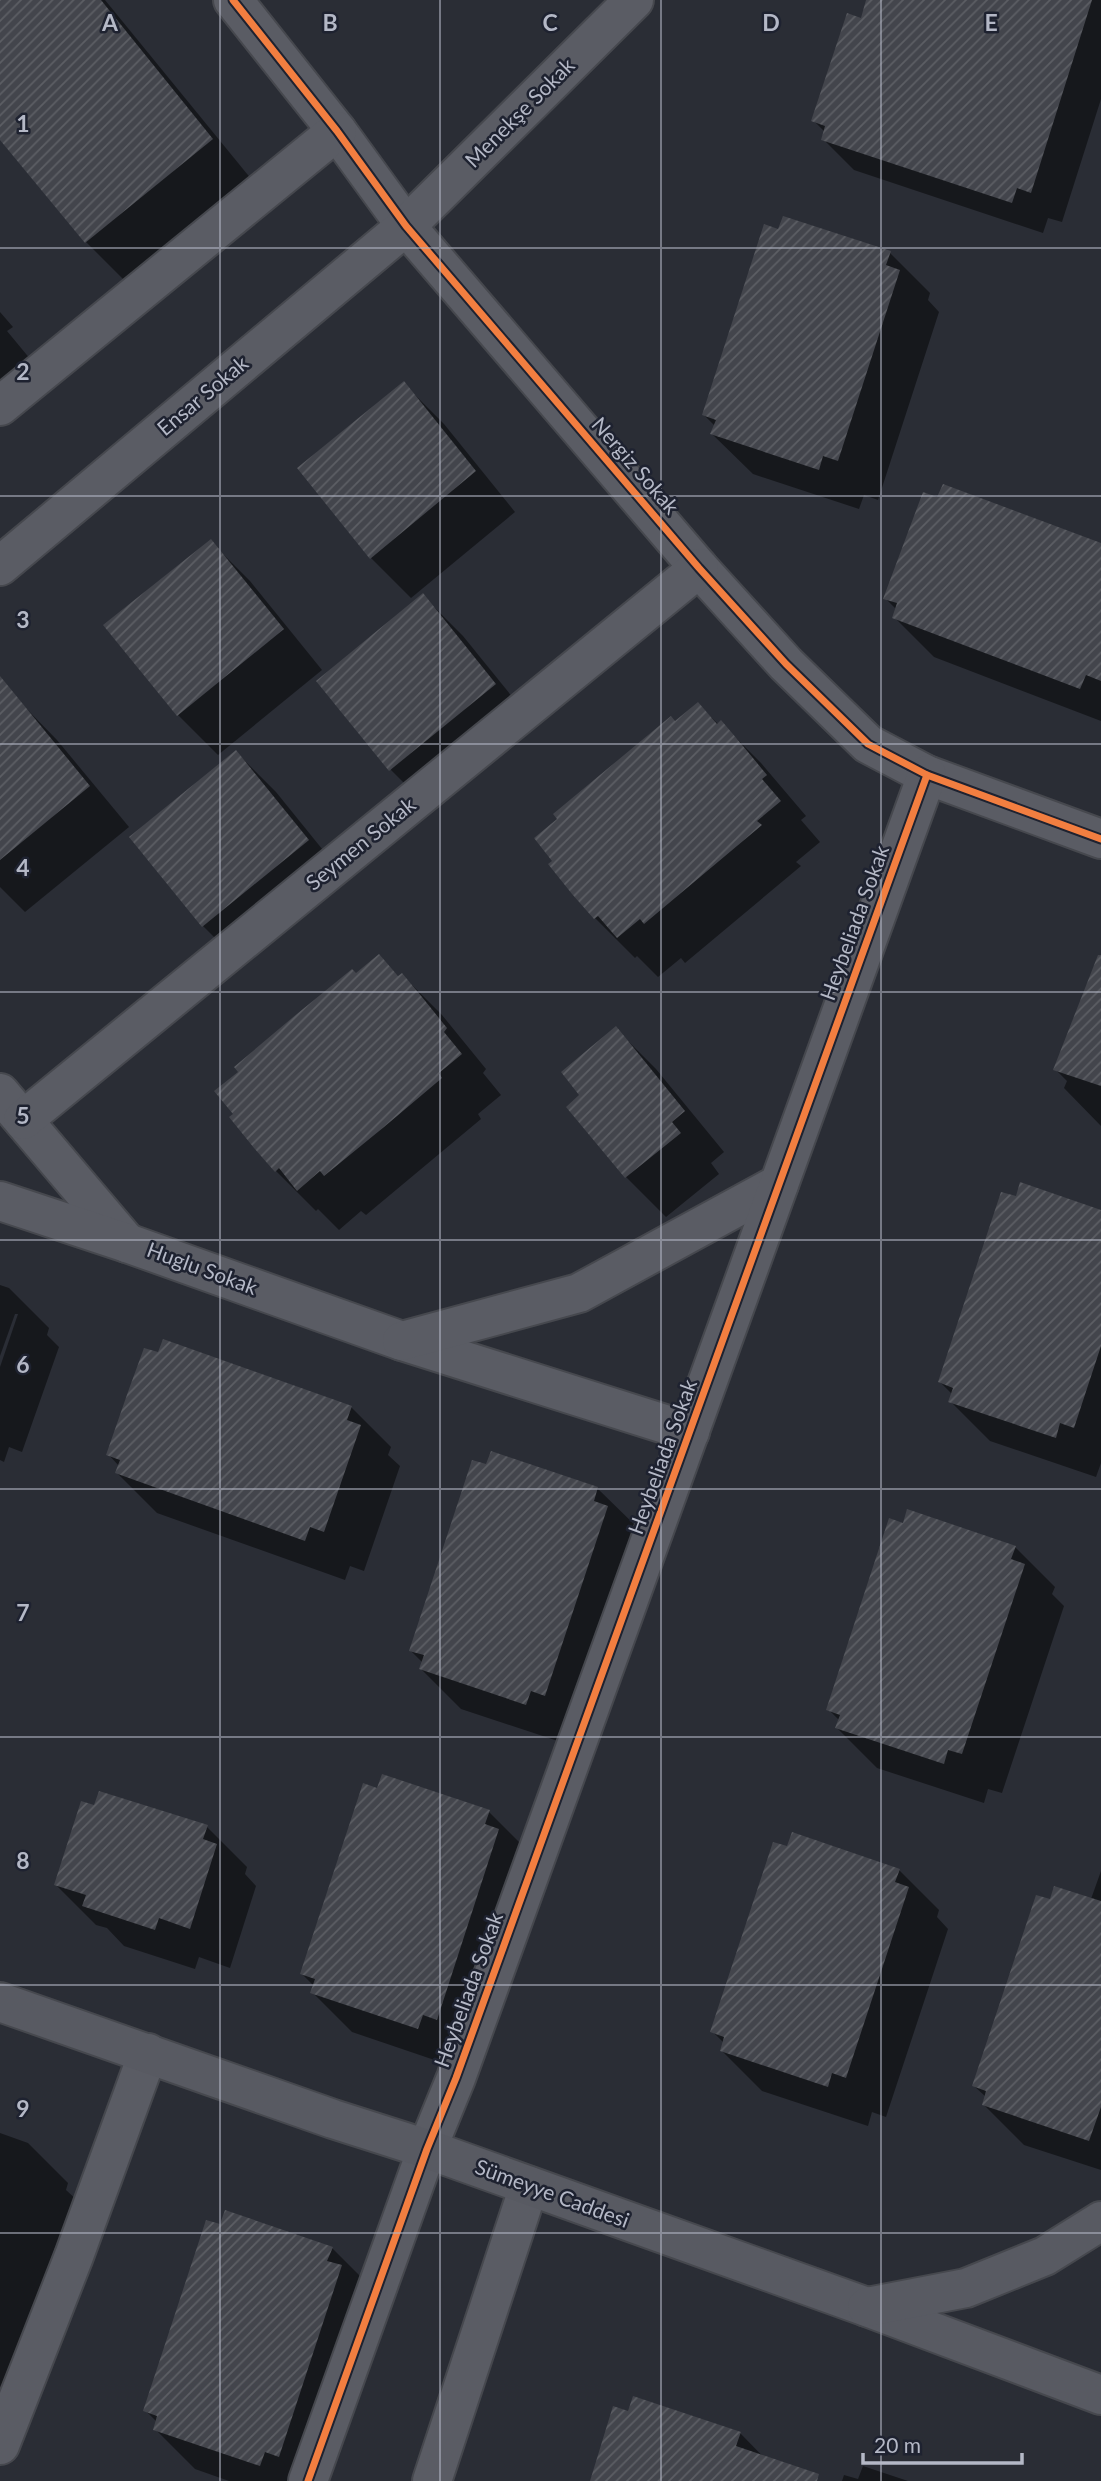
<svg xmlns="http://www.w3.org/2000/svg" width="1101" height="2481" viewBox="0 0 1101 2481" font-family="Lato,sans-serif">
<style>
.shadow{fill:#0007}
.building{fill:url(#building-hatch)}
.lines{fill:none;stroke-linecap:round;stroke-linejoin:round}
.street-casing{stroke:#46484e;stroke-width:42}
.secondary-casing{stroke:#46484e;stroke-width:42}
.street{stroke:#5a5c64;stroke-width:38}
.secondary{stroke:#585a62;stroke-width:38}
.cycleway-casing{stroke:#1e2230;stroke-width:11}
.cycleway{stroke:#f27e40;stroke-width:7}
.grid{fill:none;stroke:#b4b8c6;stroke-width:2;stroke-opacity:0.55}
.labels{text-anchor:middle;stroke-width:5;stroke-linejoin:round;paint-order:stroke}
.street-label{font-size:21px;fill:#b4b8c6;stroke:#1e2230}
.grid-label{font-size:23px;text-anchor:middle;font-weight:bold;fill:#b4b8c6;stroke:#1e2230;stroke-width:5;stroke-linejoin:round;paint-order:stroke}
</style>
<defs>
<pattern id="building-hatch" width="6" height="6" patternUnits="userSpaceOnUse" patternTransform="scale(1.75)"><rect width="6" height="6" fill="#43454c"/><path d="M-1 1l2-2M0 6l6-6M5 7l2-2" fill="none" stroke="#5c5e64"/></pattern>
</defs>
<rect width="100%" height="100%" fill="#2a2d35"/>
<g class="shadow">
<polygon points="0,0 105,0 252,180 126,282 86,242 0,93"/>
<polygon points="868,0 1101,0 1101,99 1062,222 1048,218 1043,233 854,170 823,139 825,132 813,120 862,20"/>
<polygon points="890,253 930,293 928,300 939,312 878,500 864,495 859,509 753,474 712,434 715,426 704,415"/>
<polygon points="0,312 13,327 7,331 31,360 0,387"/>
<polygon points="404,384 444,424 515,512 411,598 371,558"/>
<polygon points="210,541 250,581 322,670 218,755 178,715"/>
<polygon points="1101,545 1101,721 934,657 894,617 897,610 885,598"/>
<polygon points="423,596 463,636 535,725 431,810 391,770"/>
<polygon points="17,699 57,740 129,827 25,912 0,887 0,713"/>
<polygon points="698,704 719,725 721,723 761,763 806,816 801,820 820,842 796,862 801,866 685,963 681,958 658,977 637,956 635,958 595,918 676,723"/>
<polygon points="236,752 276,792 348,881 243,966 203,926"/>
<polygon points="378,956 399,977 402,975 442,1015 486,1069 483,1073 501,1095 478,1114 481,1119 366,1215 361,1211 339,1230 318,1209 316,1211 276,1171 356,975"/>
<polygon points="1101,968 1101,1126 1064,1088 1067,1081 1055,1069"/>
<polygon points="616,1029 656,1069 724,1152 711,1163 719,1174 666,1217 626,1177 568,1107 582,1096"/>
<polygon points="1101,1212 1101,1463 1096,1477 990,1441 950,1401 952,1394 940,1382"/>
<polygon points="0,1285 9,1288 49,1328 47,1335 59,1347 22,1452 9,1447 4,1462 0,1460 0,1367 18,1314 15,1314 0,1356"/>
<polygon points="351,1407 391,1447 388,1455 400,1466 364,1571 350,1566 345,1580 157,1513 117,1473 119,1466 108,1454"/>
<polygon points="597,1488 638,1528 567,1744 461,1709 421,1669 423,1663 411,1651"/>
<polygon points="1015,1547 1055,1587 1052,1594 1064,1606 1002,1793 988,1789 984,1803 877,1768 837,1728 840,1721 828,1709"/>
<polygon points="489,1812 529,1852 458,2068 352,2032 312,1992 314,1986 302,1974"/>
<polygon points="207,1827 247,1867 245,1874 256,1886 230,1968 199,1957 195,1969 124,1946 107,1928 96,1925 56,1885"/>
<polygon points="899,1870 939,1910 937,1917 948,1929 886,2117 872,2112 868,2126 762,2091 722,2051 724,2043 712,2031"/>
<polygon points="1101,1871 1101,2170 1024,2145 984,2105 986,2097 974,2086 1051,1901 1091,1899"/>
<polygon points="0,2133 28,2143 68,2183 66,2190 78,2201 16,2389 2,2385 0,2390"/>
<polygon points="332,2248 372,2288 324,2481 229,2481 195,2469 155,2429 157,2422 145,2410"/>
<polygon points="629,2413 740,2433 780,2474 778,2481 592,2481"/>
<polygon points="863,2466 908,2481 842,2481 844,2475 858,2479"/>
</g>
<g class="building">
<polygon points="0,0 101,0 213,139 85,243 0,140"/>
<polygon points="866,0 1092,0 1031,193 1017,188 1012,203 821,140 825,126 811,121 847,13 861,18"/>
<polygon points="783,216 891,251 886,265 900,270 838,461 823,456 819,470 710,434 716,420 702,415 764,224 778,229"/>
<polygon points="404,381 476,471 370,559 297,468"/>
<polygon points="943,484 1101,543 1101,681 1086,675 1080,689 892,618 897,603 883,599 923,492 937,497"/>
<polygon points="211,539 284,629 177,716 103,625"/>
<polygon points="423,593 496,684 389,771 316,681"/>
<polygon points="0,676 90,786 0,860"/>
<polygon points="698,702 717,724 721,720 743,746 767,775 762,779 781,801 757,821 762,825 644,924 640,919 617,938 598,916 594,919 572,894 548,864 552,861 534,838 557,819 553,814 671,716 675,721"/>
<polygon points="236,750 309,840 202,927 129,837"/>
<polygon points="379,954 398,976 402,973 422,997 447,1028 444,1032 462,1054 439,1073 442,1078 384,1127 324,1176 320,1171 297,1191 279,1168 275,1172 254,1148 229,1117 233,1114 214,1091 238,1072 234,1067 292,1018 352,969 356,973"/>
<polygon points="1098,955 1101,955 1101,1086 1053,1070"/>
<polygon points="616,1026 685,1111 672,1122 681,1133 625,1178 566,1107 579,1095 561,1072"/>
<polygon points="1020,1182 1101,1210 1101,1346 1074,1428 1060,1423 1056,1438 948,1402 953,1388 938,1382 1001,1192 1016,1196"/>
<polygon points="163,1339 352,1406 347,1420 361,1425 324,1532 310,1527 305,1541 115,1473 120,1460 106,1455 129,1389 144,1348 158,1352"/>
<polygon points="491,1451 598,1487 594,1501 608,1506 545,1696 531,1691 526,1705 419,1669 424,1655 409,1651 472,1460 486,1464"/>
<polygon points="907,1509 1016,1546 1011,1559 1025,1564 962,1754 948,1750 944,1764 835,1728 840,1715 826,1710 889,1518 903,1523"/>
<polygon points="382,1774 490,1810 485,1824 499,1829 437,2020 423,2015 418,2029 310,1993 315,1979 300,1974 363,1783 377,1788"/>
<polygon points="99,1791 208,1825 203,1839 217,1844 190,1929 159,1918 155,1930 82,1906 86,1895 54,1885 81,1801 94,1805"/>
<polygon points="792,1832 900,1869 895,1882 909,1887 846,2078 832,2073 828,2087 720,2051 724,2037 710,2032 773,1842 787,1846"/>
<polygon points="1054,1886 1101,1901 1101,2107 1089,2141 982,2105 986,2091 972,2086 1036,1895 1050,1899"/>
<polygon points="225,2210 333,2247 327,2261 342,2265 279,2457 265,2452 260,2466 153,2430 157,2416 143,2411 206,2220 220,2224"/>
<polygon points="633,2396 741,2432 736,2446 819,2474 817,2481 590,2481 613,2406 628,2411"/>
</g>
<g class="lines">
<defs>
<g id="street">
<polyline points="233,0 337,131 406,226 699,568 786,664 868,744 927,775 1101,839"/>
<polyline points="0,406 337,131"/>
<polyline points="0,566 406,226 634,0"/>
<polyline points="0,1093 127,1243"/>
<polyline points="23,1120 699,568"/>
<polyline points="0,1201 127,1243 402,1341 690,1432"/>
<polyline points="402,1341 579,1293 779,1184"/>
<polyline points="0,2445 74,2256 148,2053"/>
<polyline points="308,2481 427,2149 456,2078 927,775"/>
<polyline points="432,2481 529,2186"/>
</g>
<g id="secondary">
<polyline points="0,2002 333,2119 427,2149 867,2307 1101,2395"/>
<polyline points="867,2307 966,2288 1045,2256 1101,2221"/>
</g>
</defs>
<use href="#street" class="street-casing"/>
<use href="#secondary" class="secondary-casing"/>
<use href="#street" class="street"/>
<use href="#secondary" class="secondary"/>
<defs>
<g id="cycleway">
<polyline points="233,0 337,131 406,226 699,568 786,664 868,744 927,775 1101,839"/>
<polyline points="308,2481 427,2149 456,2078 927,775"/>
</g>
</defs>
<use href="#cycleway" class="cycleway-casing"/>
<use href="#cycleway" class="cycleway"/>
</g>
<path class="grid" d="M220,0v2481M440,0v2481M661,0v2481M881,0v2481M0,248h1101M0,496h1101M0,744h1101M0,992h1101M0,1240h1101M0,1489h1101M0,1737h1101M0,1985h1101M0,2233h1101"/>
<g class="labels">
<g class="street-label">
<text transform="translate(520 113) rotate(-45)" y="7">Menekşe Sokak</text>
<text transform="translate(203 396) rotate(-40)" y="7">Ensar Sokak</text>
<text transform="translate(635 466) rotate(49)" y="7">Nergiz Sokak</text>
<text transform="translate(361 844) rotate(-39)" y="7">Seymen Sokak</text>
<text transform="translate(855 923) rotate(-70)" y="7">Heybeliada Sokak</text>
<text transform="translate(202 1269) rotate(20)" y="7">Huglu Sokak</text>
<text transform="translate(663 1457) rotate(-70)" y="7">Heybeliada Sokak</text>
<text transform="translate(469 1990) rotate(-70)" y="7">Heybeliada Sokak</text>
<text transform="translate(552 2194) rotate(20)" y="7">Sümeyye Caddesi</text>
</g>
</g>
<g class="grid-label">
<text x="110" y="31">A</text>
<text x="330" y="31">B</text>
<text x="550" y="31">C</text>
<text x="771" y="31">D</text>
<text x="991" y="31">E</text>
<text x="23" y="132">1</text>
<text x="23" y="380">2</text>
<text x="23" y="628">3</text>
<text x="23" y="876">4</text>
<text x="23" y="1124">5</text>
<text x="23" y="1373">6</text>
<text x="23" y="1621">7</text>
<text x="23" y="1869">8</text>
<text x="23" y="2117">9</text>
</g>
<path d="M863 2453v10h159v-10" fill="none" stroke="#b4b8c6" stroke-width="3.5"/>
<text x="874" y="2453" font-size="21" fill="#b4b8c6" stroke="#1e2230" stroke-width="5" paint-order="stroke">20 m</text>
</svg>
